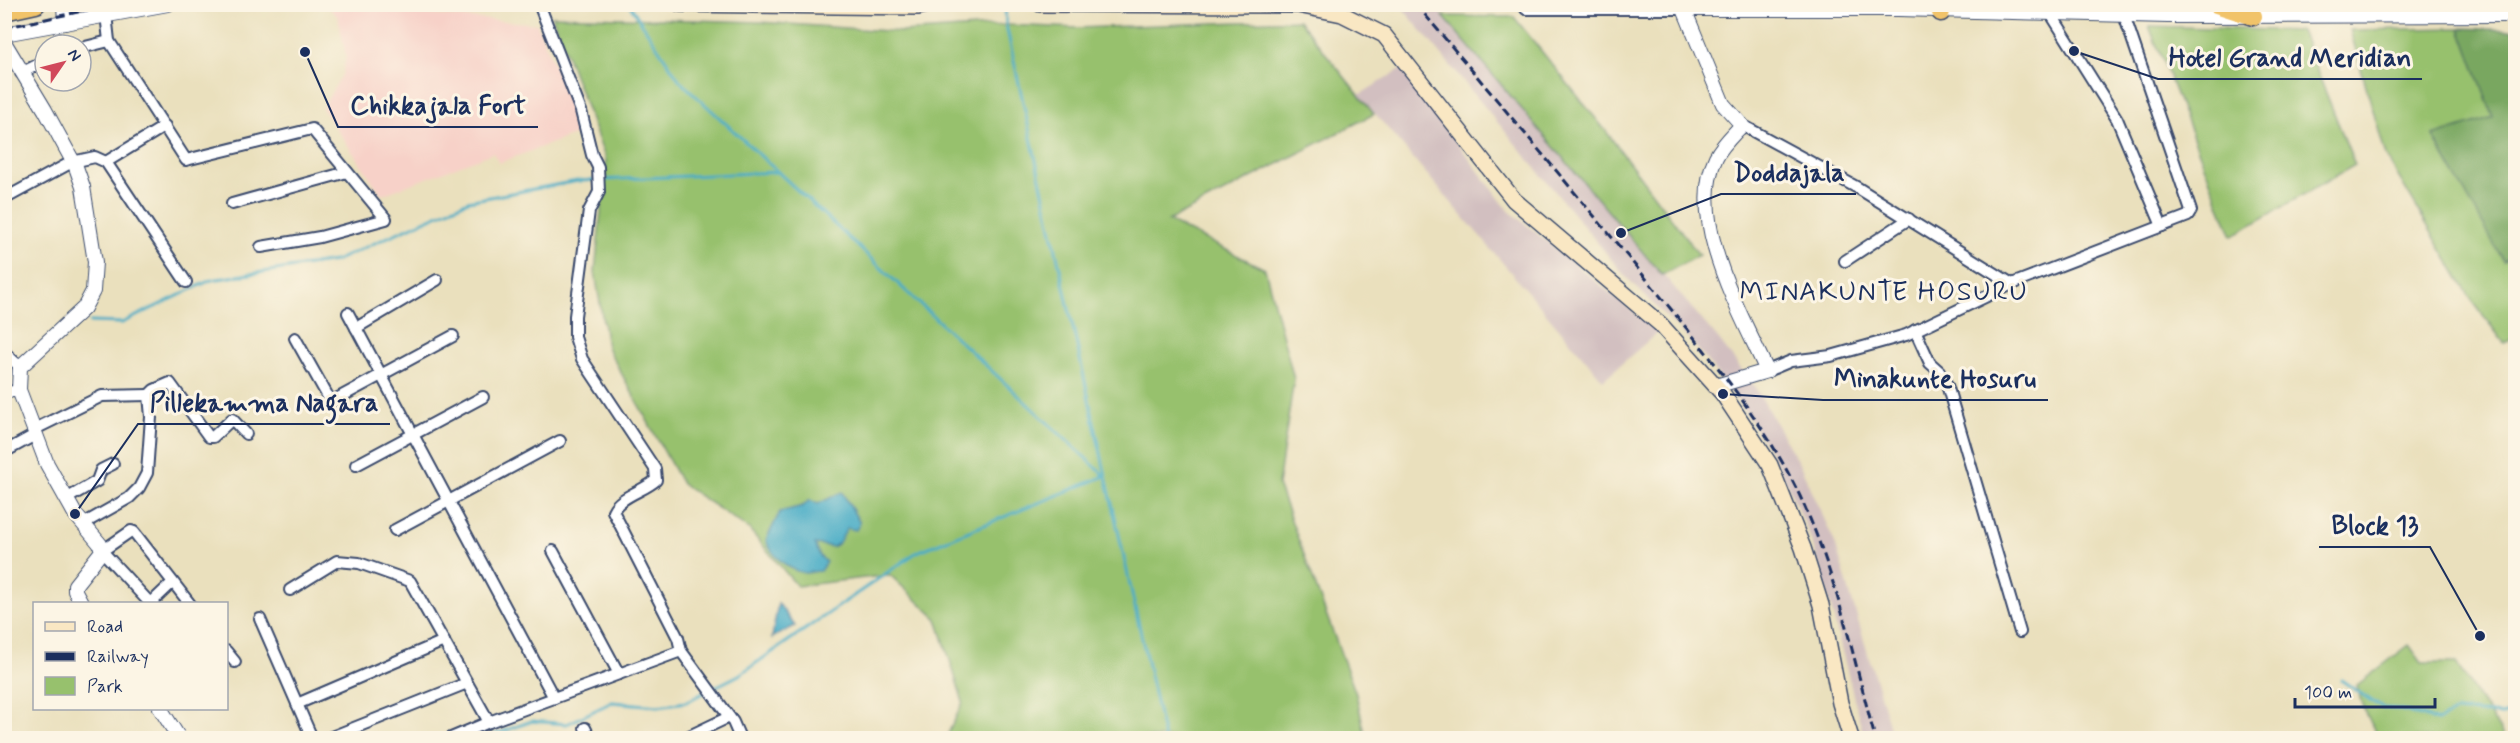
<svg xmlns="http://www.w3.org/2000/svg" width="2520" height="743" viewBox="0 0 2520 743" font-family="Mynerve,sans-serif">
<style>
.built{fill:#f7d1c8}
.industrial{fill:#d2bfc0}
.green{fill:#97c16d;stroke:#597866;stroke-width:1.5}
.forest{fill:#79a760;stroke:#4a6b5f;stroke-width:1.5}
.water{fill:#46acc6;stroke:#306e92;stroke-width:1.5}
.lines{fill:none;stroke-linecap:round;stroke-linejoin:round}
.stream{stroke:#46acc6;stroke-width:3}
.minor-casing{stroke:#3a4a6c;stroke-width:14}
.tertiary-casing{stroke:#3a4a6c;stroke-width:16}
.secondary-casing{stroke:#3a4a6c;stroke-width:18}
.trunk-casing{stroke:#3a4a6c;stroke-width:21}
.minor{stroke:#fff;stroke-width:10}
.tertiary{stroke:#fff;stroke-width:14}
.secondary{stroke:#f9e7c3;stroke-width:15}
.trunk{stroke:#f1c369;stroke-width:18}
.rail{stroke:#1b2f5e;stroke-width:3;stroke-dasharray:9 4.5;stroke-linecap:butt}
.labels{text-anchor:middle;stroke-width:6;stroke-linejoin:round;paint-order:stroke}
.quarter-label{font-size:27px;letter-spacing:1.5px;fill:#1b2f5e;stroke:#fcf5e5}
.leader{fill:none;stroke:#1b2f5e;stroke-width:2}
.callout-dot{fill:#1b2f5e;stroke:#fcf5e5;stroke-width:2}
.callout-label{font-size:26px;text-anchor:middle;font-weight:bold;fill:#1b2f5e;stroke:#fcf5e5;stroke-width:6;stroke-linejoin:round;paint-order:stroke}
</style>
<rect width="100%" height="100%" fill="#fcf5e5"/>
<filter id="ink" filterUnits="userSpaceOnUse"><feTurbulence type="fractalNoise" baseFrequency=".0167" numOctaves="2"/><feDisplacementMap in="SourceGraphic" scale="12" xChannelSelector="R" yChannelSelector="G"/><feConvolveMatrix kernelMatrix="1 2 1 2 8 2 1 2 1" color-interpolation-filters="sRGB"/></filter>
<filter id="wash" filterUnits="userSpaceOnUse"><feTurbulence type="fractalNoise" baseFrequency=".008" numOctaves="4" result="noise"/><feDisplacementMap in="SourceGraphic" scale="24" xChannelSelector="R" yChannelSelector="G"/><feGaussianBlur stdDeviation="1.35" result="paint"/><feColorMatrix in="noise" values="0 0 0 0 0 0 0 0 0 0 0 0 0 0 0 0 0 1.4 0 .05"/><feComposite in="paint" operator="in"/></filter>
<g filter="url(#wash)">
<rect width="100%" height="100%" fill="#eae0bd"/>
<polygon class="built" points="326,5 537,24 582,132 499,163 493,153 382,195 322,108 342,75 346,57 338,17"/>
<g class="industrial">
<polygon points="1400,5 1434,5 1719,340 1756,389 1801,467 1835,543 1893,738 1864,738 1823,575 1808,531 1779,466 1740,403 1692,342 1626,277"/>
<polygon points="1401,69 1508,210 1658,332 1603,380 1359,95"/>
</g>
<g class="green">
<polygon points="552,16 760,22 902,32 1006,25 1077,28 1299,20 1374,114 1168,221 1265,269 1294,379 1278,485 1356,694 1366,738 946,738 963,702 937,619 890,575 797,586 749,529 682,484 607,347 595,272 606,160"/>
<polygon points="1443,16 1514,17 1605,130 1699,255 1662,275"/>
<polygon points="2149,26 2301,31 2355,165 2232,236"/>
<polygon points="2460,28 2493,117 2433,137 2504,260 2515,255 2515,338 2504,343 2471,299 2386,156 2350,30"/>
<polygon points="2409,645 2422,663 2456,663 2505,738 2378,738 2361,702 2357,685"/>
</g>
<polygon class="forest" points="2460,28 2515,30 2515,255 2503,260 2433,136 2493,117"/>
<g class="water">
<path d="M842,492l18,31 -4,7 -9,-2 -9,16 -5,3 -18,-3 5,12 6,6 -6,9c-5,0 -11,2 -15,2 -16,-2 -34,-18 -39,-33l14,-28 23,-6 7,-6 8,4z"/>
<polygon points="778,603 795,626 772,638"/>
</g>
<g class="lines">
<g class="stream">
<polyline points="629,4 680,81 1105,476 917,552 739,675 713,688"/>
<polyline points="1005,4 1006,25 1164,738"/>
<polyline points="90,322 122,323 211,280 335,261 468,201 578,181 776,172"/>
<polyline points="2341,680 2382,708 2398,709 2438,721 2457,711 2502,715 2516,711"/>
<polyline points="490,738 496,734 532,721 567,724 612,702 658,706 686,702 707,691"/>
</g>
</g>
</g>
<g filter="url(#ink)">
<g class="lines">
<defs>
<g id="minor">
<path d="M539,4l42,107 11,44 6,12 1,25 -10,19 -14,105v21l7,22 73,110 1,11c-12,11 -36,16 -43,31l65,127 3,13 52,71 7,16"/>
<polyline points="1526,9 1684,9"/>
<polyline points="106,14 109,41 186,160 312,129 386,219 320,237 261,247"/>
<polyline points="2051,14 2117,119 2162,226"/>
<polyline points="81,48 109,41"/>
<polyline points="21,73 45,61"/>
<polyline points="1742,125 1858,188 2012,284 2188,216 2191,211 2124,15"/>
<polyline points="106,162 165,126"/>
<polyline points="4,199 72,162 95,157 106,162 186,282"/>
<polyline points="232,204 347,172"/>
<polyline points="1845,261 1909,219"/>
<polyline points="348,313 554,698"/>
<polyline points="356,328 437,280"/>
<polyline points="1915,330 1930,363 1939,371 1947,385 2020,632"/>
<polyline points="295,338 331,402 453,336"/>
<polyline points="4,352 20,367"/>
<polyline points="1767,371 1791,361 1831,356 1906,335 2012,284"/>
<polyline points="4,393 19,390"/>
<polyline points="33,430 102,396 149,395"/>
<polyline points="4,452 35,435"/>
<polyline points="356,465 483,397"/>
<polyline points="66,499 97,481 101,470 113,464"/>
<polyline points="83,524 129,498 139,488 147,473 151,417 149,395 154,390 170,383 209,437 213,437 232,419 246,434"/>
<polyline points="395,530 560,441"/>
<polyline points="553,551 619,674"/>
<polyline points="173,582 152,602 148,601 102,551 131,531 134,532 190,604"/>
<polyline points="290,590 337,561 359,563 410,581 489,722 451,738"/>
<polyline points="260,619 312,738"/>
<polyline points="226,651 235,662"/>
<polyline points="297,704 444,641"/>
<polyline points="489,722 681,651"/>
<polyline points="585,728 590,738"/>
<polyline points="329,738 467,683"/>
<polyline points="685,738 729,717"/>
</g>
<g id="tertiary">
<polyline points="64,4 65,23"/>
<polyline points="4,34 168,4"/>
<polyline points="4,42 45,110 76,167 83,187 95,262 93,291 84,308 20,367 19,390 47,464 75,514 100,544 102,551 75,585 75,591 82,604"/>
<path d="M1716,386l51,-15c-26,-58 -81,-151 -51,-214 6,-12 17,-22 26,-32l-19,-21 -39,-95h214l270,7 348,-1"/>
<polyline points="160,708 179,738"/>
</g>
<g id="secondary">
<polyline points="680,4 918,7 930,4"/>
<polyline points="1040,4 1298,5 1342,14 1384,35 1514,200 1660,324 1723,394 1770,465 1803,548 1821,605 1840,703 1851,738"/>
</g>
<g id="trunk">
<polyline points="2216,4 2253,16"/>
<polyline points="4,11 36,4"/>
<polyline points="1941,12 1942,4"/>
</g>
</defs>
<use href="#minor" class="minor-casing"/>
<use href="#tertiary" class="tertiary-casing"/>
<use href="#secondary" class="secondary-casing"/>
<use href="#trunk" class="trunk-casing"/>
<use href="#minor" class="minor"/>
<use href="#tertiary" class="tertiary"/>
<use href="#secondary" class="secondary"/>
<use href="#trunk" class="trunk"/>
<g class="rail">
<path d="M1416,4c79,94 158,187 236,282 53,65 109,130 146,206 37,77 55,164 77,246"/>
<polyline points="4,28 115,4"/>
</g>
</g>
</g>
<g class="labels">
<g class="quarter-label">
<text x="1884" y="300">MINAKUNTE HOSURU</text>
</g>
</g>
<path class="leader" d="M2074 51L2158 79H2422M305 52L338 127H538M1621 233L1721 194H1856M1723 394L1823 400H2048M75 514L138 424H390M2480 636L2430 547H2319"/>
<g class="callout-dot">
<circle cx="2074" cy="51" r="6"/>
<circle cx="305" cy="52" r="6"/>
<circle cx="1621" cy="233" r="6"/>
<circle cx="1723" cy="394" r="6"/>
<circle cx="75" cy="514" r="6"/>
<circle cx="2480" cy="636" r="6"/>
</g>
<g class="callout-label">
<text x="2290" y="66">Hotel Grand Meridian</text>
<text x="438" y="114">Chikkajala Fort</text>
<text x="1789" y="181">Doddajala</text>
<text x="1935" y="387">Minakunte Hosuru</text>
<text x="264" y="411">Pillekamma Nagara</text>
<text x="2375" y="534">Block 13</text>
</g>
<rect width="2520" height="743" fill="none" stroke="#fcf5e5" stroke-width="24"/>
<rect x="33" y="602" width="195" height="108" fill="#fcf5e5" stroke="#a2a6af" stroke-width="1.5"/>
<rect x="45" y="622" width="30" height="9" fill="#f9e7c3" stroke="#a2a6af" stroke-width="1.5"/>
<text x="87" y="632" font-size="18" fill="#1b2f5e">Road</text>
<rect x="45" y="652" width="30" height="9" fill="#1b2f5e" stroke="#a2a6af" stroke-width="1.5"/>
<text x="87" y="662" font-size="18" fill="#1b2f5e">Railway</text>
<rect x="45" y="677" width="30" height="18" fill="#97c16d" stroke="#a2a6af" stroke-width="1.5"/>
<text x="87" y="692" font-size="18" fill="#1b2f5e">Park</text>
<g transform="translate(63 63) rotate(55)"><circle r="28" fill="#fcf5e5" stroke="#a2a6af" stroke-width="1.5"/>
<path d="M0-4.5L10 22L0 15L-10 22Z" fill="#d1495b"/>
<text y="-9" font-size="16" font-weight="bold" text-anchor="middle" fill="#1b2f5e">N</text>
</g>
<path d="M2295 698v9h140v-9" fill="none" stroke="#1b2f5e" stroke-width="3"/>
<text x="2304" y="698" font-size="18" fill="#1b2f5e" stroke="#fcf5e5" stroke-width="4.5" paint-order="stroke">100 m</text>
</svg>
